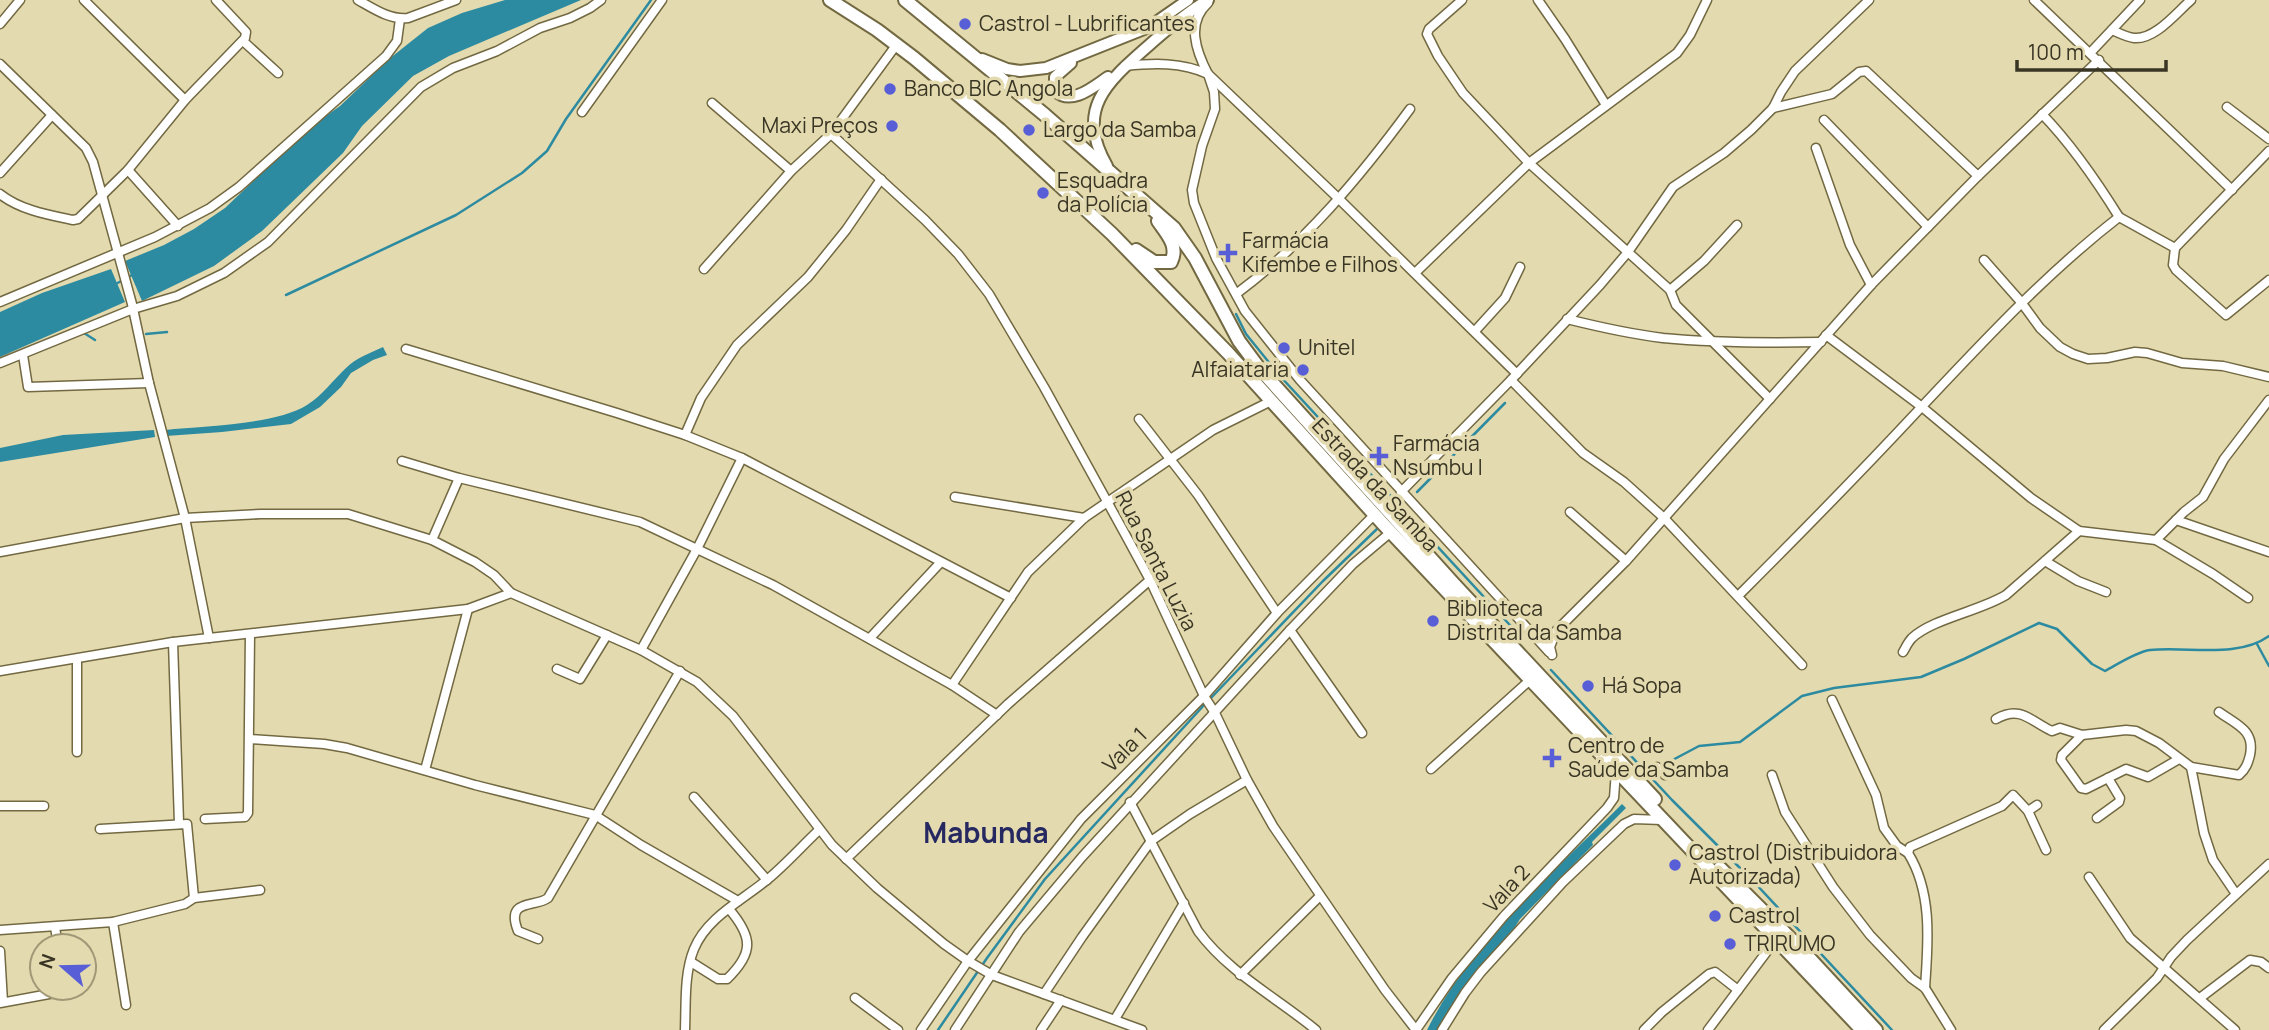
<svg xmlns="http://www.w3.org/2000/svg" width="2269" height="1030" viewBox="0 0 2269 1030" font-family="Manrope,sans-serif">
<style>
.water{fill:#2d8ba1}
.lines{fill:none;stroke-linecap:round;stroke-linejoin:round}
.stream{stroke:#2d8ba1;stroke-width:2.5}
.minor-casing{stroke:#726942;stroke-width:11}
.secondary-casing{stroke:#726942;stroke-width:14}
.primary-casing{stroke:#726942;stroke-width:16}
.minor{stroke:#fff;stroke-width:8}
.secondary{stroke:#fff;stroke-width:10}
.primary{stroke:#fff;stroke-width:12}
.poi-dot{fill:#585fd6;stroke:#e4daaf;stroke-width:2.5}
.labels{text-anchor:middle;stroke-width:7;stroke-linejoin:round;paint-order:stroke}
.poi-label{font-size:21px;fill:#393524;stroke:#e4daaf;text-anchor:start}
.street-label{font-size:21px;fill:#393524;stroke:#e4daaf}
.district-label{font-size:28px;font-weight:bold;fill:#252861;stroke:#e4daaf}
</style>
<rect width="100%" height="100%" fill="#e4daaf"/>
<g class="water">
<polygon points="505,0 581,0 449,56 413,76 362,126 343,153 262,231 214,266 142,301 125,261 164,245 194,229 225,208 310,127 340,106 389,59 428,28 462,13"/>
<polygon points="111,269 125,302 0,357 0,312 42,293"/>
<path d="M383,347l4,8 -14,5 -22,13 -10,14 -21,20 -29,17 -69,8 -56,4 -1,-6c39,-4 110,-5 142,-25 16,-10 26,-25 39,-37 10,-10 24,-15 37,-21z"/>
<polygon points="154,430 155,437 0,462 0,448 63,435"/>
<path d="M1622,804l4,4 -34,34 1,3 -73,74 -16,26 -64,85h-13c43,-87 127,-158 195,-226z"/>
</g>
<g class="lines">
<g class="stream">
<polyline points="114,285 132,275"/>
<polyline points="286,295 456,215 522,173 547,151 566,119 651,0"/>
<polyline points="1236,314 1246,334 1280,376 1520,636"/>
<polyline points="84,333 95,340"/>
<polyline points="146,334 167,332"/>
<polyline points="1417,492 1505,403"/>
<polyline points="2257,644 2269,666"/>
<polyline points="1551,670 1672,800 1754,882 1892,1030"/>
<polyline points="1210,699 1323,581 1379,527"/>
<path d="M1665,764l34,-18 41,-4 62,-46 32,-8 87,-11 43,-18 75,-36 18,6 35,35 13,7c13,-7 31,-19 45,-21 38,-4 87,9 119,-14"/>
<polyline points="938,1030 987,958 1045,879 1205,704"/>
</g>
<defs>
<g id="minor">
<polyline points="84,0 185,100"/>
<path d="M358,0c16,9 32,20 50,18l48,-18"/>
<polyline points="1462,0 1429,29 1427,34 1438,56 1463,93 1529,163 1670,290 1676,305 1770,399"/>
<polyline points="1538,0 1565,39 1606,105"/>
<polyline points="2034,0 2232,190"/>
<path d="M1208,3c-22,20 -12,48 0,71l130,124 179,176"/>
<polyline points="0,24 20,0"/>
<path d="M2112,30c7,3 14,7 22,8 21,2 42,-25 57,-38"/>
<polyline points="243,41 278,73"/>
<polyline points="2091,52 2140,0"/>
<polyline points="0,64 86,148 93,162 132,304 149,383 185,518 209,638"/>
<path d="M1125,66c29,-3 56,-4 83,8"/>
<polyline points="1208,74 1214,92 1215,109 1202,146 1192,190 1194,203 1216,258 1245,311 1300,380 1549,652"/>
<polyline points="712,103 791,171"/>
<polyline points="2227,107 2269,139"/>
<polyline points="1773,108 1832,94 1859,72 1866,71 1978,176"/>
<polyline points="582,112 662,0"/>
<path d="M2042,114c30,31 54,66 77,103"/>
<polyline points="1824,120 1928,227"/>
<polyline points="831,134 925,220 958,254 989,294 1044,387 1125,534 1150,580 1204,696 1215,713 1247,780 1273,826 1385,990 1416,1030"/>
<polyline points="1816,148 1850,245 1871,285"/>
<polyline points="128,170 178,226"/>
<polyline points="0,173 52,115"/>
<path d="M0,194c20,16 49,21 73,26l5,-1 50,-49 57,-70 60,-62 1,-6 -30,-32"/>
<polyline points="2175,248 2173,265 2176,270 2226,315 2269,280"/>
<polyline points="1984,260 2021,302 2040,328 2060,347 2073,354 2088,359 2107,358 2135,352 2147,353 2182,363 2223,366 2269,377"/>
<polyline points="704,269 791,171 831,134 897,44"/>
<polyline points="1415,273 1529,163 1677,53 1690,35 1707,0"/>
<polyline points="1670,290 1704,261 1737,225"/>
<path d="M1236,294c68,-50 124,-117 174,-185"/>
<polyline points="0,302 155,237 210,208 239,187 386,56 397,41 400,19"/>
<path d="M1567,319c32,8 64,15 96,19 52,5 105,5 158,4"/>
<polyline points="1475,331 1505,298 1520,267"/>
<polyline points="1826,335 1922,407 2031,498 2079,531 2156,540 2213,574 2248,598"/>
<polyline points="406,349 617,413 685,435 742,458 1011,598"/>
<polyline points="23,355 28,387 149,383"/>
<polyline points="0,363 133,309 177,296 224,273 268,242 421,87 453,68 497,51 540,28 570,18 590,8 601,0"/>
<polyline points="1511,380 1583,453 1624,482 1664,518 1802,665"/>
<polyline points="1139,419 1198,495 1277,613"/>
<polyline points="685,435 701,398 737,345 808,277 846,230 881,179"/>
<polyline points="402,461 459,478 640,522 773,585 952,685 997,715"/>
<polyline points="1401,492 1511,380 1600,285 1628,252 1673,187 1724,153 1751,130 1773,108 1781,92 1795,71 1869,0"/>
<polyline points="955,497 1084,518"/>
<polyline points="1570,512 1626,561"/>
<polyline points="2176,520 2269,552"/>
<polyline points="432,540 459,478"/>
<polyline points="2156,540 2184,512 2203,497 2224,459 2269,400"/>
<polyline points="0,552 185,518 261,514 348,514 432,540 475,562 494,575 511,593"/>
<polyline points="2045,561 2078,581 2106,592"/>
<path d="M1739,595c59,-59 117,-118 174,-179 66,-70 130,-140 206,-199l56,31 94,-97"/>
<polyline points="1290,630 1362,733"/>
<polyline points="870,638 940,563"/>
<polyline points="173,642 179,823"/>
<polyline points="641,650 697,549 742,458"/>
<path d="M1903,652c3,-5 5,-10 9,-14 20,-19 68,-27 94,-43l73,-64"/>
<polyline points="1552,655 1550,647 1556,631 1626,561 1871,285 1978,176 2099,60"/>
<polyline points="77,659 77,752"/>
<polyline points="557,669 580,679 607,635"/>
<polyline points="0,671 173,642 468,609 511,593 641,650 697,682 733,716 832,845 877,888 944,944 968,961 992,975 1142,1030"/>
<polyline points="952,685 1028,572 1084,518 1213,430 1271,401"/>
<polyline points="1832,700 1876,795 1884,828 1897,846 1908,853"/>
<path d="M1996,719c25,-14 34,2 56,12l8,-3 22,7 44,-5 10,1 23,12 32,24 48,8c7,-6 9,-12 11,-20 5,-25 -13,-30 -31,-43"/>
<polyline points="2082,735 2062,755 2061,760 2081,788 2086,789 2126,769 2148,777 2179,759"/>
<polyline points="250,739 324,744 347,748 475,785 595,815 641,845 738,901"/>
<polyline points="1657,767 1665,775"/>
<polyline points="2191,767 2204,833 2213,860 2236,894"/>
<polyline points="1431,769 1530,680"/>
<polyline points="425,770 468,609"/>
<polyline points="1772,775 1785,812 1833,887 1870,935 1911,978 1925,988 1951,1030"/>
<polyline points="694,797 767,880"/>
<path d="M1130,802l68,129c31,42 78,66 118,99"/>
<polyline points="0,806 44,806"/>
<polyline points="2028,811 2037,805"/>
<polyline points="2097,818 2119,802 2120,798 2108,778"/>
<polyline points="205,819 245,817 248,813 250,634"/>
<polyline points="100,829 187,824 194,898"/>
<polyline points="846,859 1008,704 1150,580"/>
<polyline points="2089,877 2130,938 2235,1030"/>
<polyline points="113,922 126,1005"/>
<polyline points="55,927 58,946"/>
<polyline points="0,930 113,922 185,904 194,898 260,890"/>
<path d="M538,939l-20,-8c-13,-33 17,-23 30,-33l132,-227"/>
<polyline points="0,951 3,1002"/>
<path d="M691,962l27,17h9c27,-26 26,-42 2,-70"/>
<polyline points="1240,975 1320,896"/>
<path d="M1925,988c3,-44 8,-95 -17,-135l2,-6 92,-41 11,-11 15,16 18,39"/>
<polyline points="1044,994 1082,937 1151,841 1190,814 1247,780"/>
<polyline points="855,998 898,1030"/>
<polyline points="2200,998 2250,960 2261,962 2269,968"/>
<polyline points="0,1003 60,992 65,988"/>
<polyline points="1115,1019 1184,903"/>
<path d="M685,1030c1,-26 -1,-57 9,-81 13,-32 49,-49 74,-70 18,-15 34,-33 51,-49"/>
<polyline points="921,1030 968,961 1081,819 1204,696 1277,613 1375,514"/>
<polyline points="955,1030 1019,932 1082,857 1290,630 1353,564 1391,532"/>
<polyline points="1041,1030 1061,1000"/>
<polyline points="1416,1030 1452,978 1504,916 1607,808 1614,798 1616,771"/>
<polyline points="1442,1030 1465,993 1481,972 1563,882 1624,824 1634,819 1662,820"/>
<polyline points="1644,1030 1662,1012 1709,974 1715,972 1738,990"/>
<polyline points="1708,1030 1777,938"/>
<polyline points="2104,1030 2157,978 2171,957 2187,940 2269,864"/>
</g>
<g id="secondary">
<polyline points="982,59 1007,69 1020,71 1046,68 1149,27 1188,0"/>
<path d="M1071,63l-16,14v14c17,15 38,-4 53,-14"/>
<path d="M1107,166c-32,-56 -1,-83 40,-119 19,-17 39,-34 61,-47"/>
</g>
<g id="primary">
<polyline points="830,0 877,30 914,58 1000,130 1112,234 1228,353 1384,525 1862,1030"/>
<polyline points="905,0 1045,115 1174,228 1195,258 1239,341 1259,368 1454,584 1655,799"/>
<path d="M1136,250l18,12h17c8,-16 -4,-28 -13,-41"/>
<polyline points="1720,868 1801,949 1876,1030"/>
</g>
</defs>
<use href="#minor" class="minor-casing"/>
<use href="#secondary" class="secondary-casing"/>
<use href="#primary" class="primary-casing"/>
<use href="#minor" class="minor"/>
<use href="#secondary" class="secondary"/>
<use href="#primary" class="primary"/>
</g>
<g class="poi-dot">
<circle cx="965" cy="24" r="7"/>
<circle cx="890" cy="89" r="7"/>
<circle cx="892" cy="126" r="7"/>
<circle cx="1029" cy="130" r="7"/>
<circle cx="1043" cy="193" r="7"/>
<path d="M1224.5 242.5h7v7h7v7h-7v7h-7v-7h-7v-7h7z"/>
<circle cx="1284" cy="348" r="7"/>
<circle cx="1303" cy="370" r="7"/>
<path d="M1375.5 445.5h7v7h7v7h-7v7h-7v-7h-7v-7h7z"/>
<circle cx="1433" cy="621" r="7"/>
<circle cx="1588" cy="686" r="7"/>
<path d="M1548.5 747.5h7v7h7v7h-7v7h-7v-7h-7v-7h7z"/>
<circle cx="1675" cy="865" r="7"/>
<circle cx="1715" cy="916" r="7"/>
<circle cx="1730" cy="944" r="7"/>
</g>
<g class="labels">
<g class="poi-label">
<text x="979" y="31">Castrol - Lubrificantes</text>
<text x="904" y="96">Banco BIC Angola</text>
<text x="878" y="133" text-anchor="end">Maxi Preços</text>
<text x="1043" y="137">Largo da Samba</text>
<text x="1057" y="188">Esquadra<tspan x="1057" dy="24">da Polícia</tspan></text>
<text x="1242" y="248">Farmácia<tspan x="1242" dy="24">Kifembe e Filhos</tspan></text>
<text x="1298" y="355">Unitel</text>
<text x="1289" y="377" text-anchor="end">Alfaiataria</text>
<text x="1393" y="451">Farmácia<tspan x="1393" dy="24">Nsumbu I</tspan></text>
<text x="1447" y="616">Biblioteca<tspan x="1447" dy="24">Distrital da Samba</tspan></text>
<text x="1602" y="693">Há Sopa</text>
<text x="1568" y="753">Centro de<tspan x="1568" dy="24">Saúde da Samba</tspan></text>
<text x="1689" y="860">Castrol (Distribuidora<tspan x="1689" dy="24">Autorizada)</tspan></text>
<text x="1729" y="923">Castrol</text>
<text x="1744" y="951">TRIRUMO</text>
</g>
<g class="street-label">
<text transform="translate(1375 485) rotate(47)" y="7">Estrada da Samba</text>
<text transform="translate(1156 561) rotate(63)" y="7">Rua Santa Luzia</text>
<text transform="translate(1125 750) rotate(-45)" y="7">Vala 1</text>
<text transform="translate(1507 889) rotate(-47)" y="7">Vala 2</text>
</g>
<g class="district-label">
<text x="986" y="843">Mabunda</text>
</g>
</g>
<g transform="translate(63 967) rotate(290)"><circle r="33" fill="#e4daaf" stroke="#a09877" stroke-width="2"/>
<path d="M0-5L12 26L0 18L-12 26Z" fill="#585fd6"/>
<text y="-10" font-size="19" font-weight="bold" text-anchor="middle" fill="#393524">N</text>
</g>
<path d="M2017 60v10h149v-10" fill="none" stroke="#393524" stroke-width="3.5"/>
<text x="2028" y="60" font-size="21" fill="#393524" stroke="#e4daaf" stroke-width="5" paint-order="stroke">100 m</text>
</svg>
